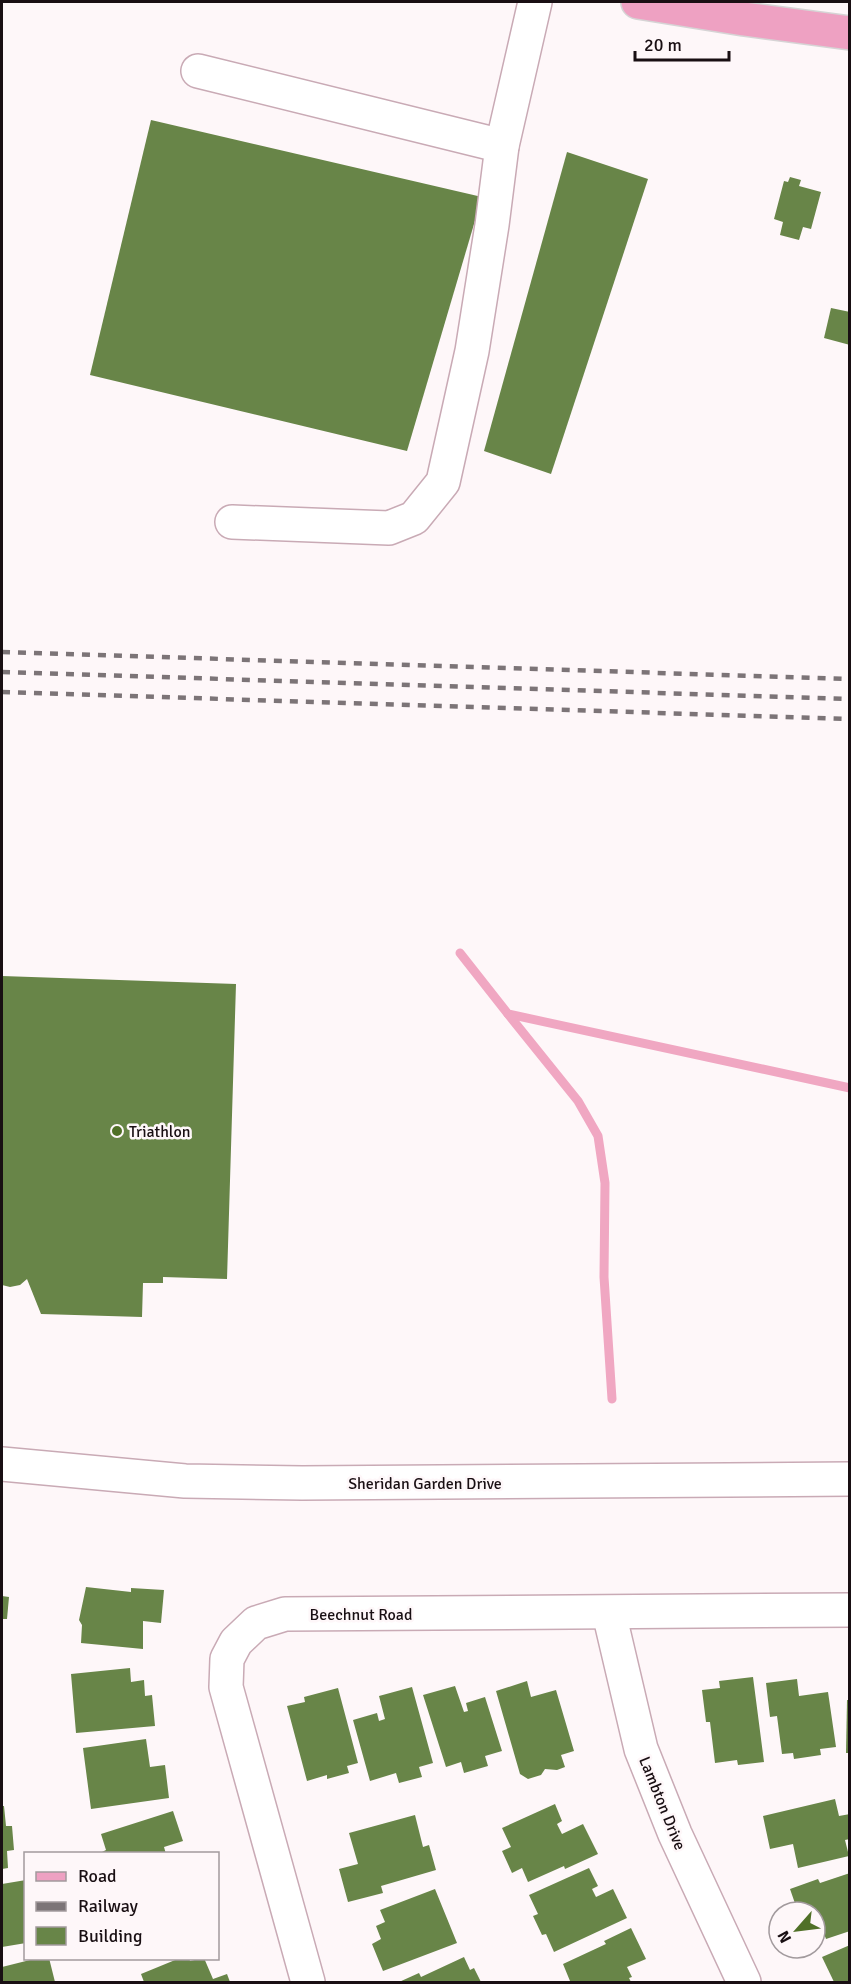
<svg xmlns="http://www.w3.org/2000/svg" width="851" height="1984" viewBox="0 0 851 1984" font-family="Signika,sans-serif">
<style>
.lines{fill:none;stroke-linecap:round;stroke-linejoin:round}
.stream{stroke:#f0a7c2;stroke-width:9}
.building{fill:#688548}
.minor-casing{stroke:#c9aab5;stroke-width:36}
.major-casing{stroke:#d6d4d5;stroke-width:36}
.minor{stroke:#fff;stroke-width:33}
.major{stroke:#eea1c2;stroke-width:33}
.rail{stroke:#7c7477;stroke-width:4.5;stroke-dasharray:8 8;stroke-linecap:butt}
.poi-dot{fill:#507027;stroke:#fef7f9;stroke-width:2}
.labels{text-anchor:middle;stroke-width:5;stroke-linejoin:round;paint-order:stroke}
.poi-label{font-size:16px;fill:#190f13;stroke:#fef7f9;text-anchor:start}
.street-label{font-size:16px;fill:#190f13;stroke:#fef7f9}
</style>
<rect width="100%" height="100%" fill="#fef7f9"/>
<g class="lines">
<g class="stream">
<polyline points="460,953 508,1014 850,1088"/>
<polyline points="508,1014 578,1101 598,1136 605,1183 604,1277 612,1399"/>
</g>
</g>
<g class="building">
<polygon points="151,120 482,197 407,451 90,375"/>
<polygon points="567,152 648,179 551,474 484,451"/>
<polygon points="790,177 801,180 799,186 821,192 811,229 803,227 799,240 780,235 783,222 774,219 784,181 788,182"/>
<polygon points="831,308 850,312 850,345 824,338"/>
<polygon points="2,976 236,984 227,1279 163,1277 163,1283 143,1283 142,1317 41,1314 27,1279 20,1285 10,1287 2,1285"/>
<polygon points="86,1587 131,1592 131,1588 164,1590 161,1623 143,1621 143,1649 81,1643 82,1625 79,1620"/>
<polygon points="2,1596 9,1597 7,1619 2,1619"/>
<polygon points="130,1668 131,1682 144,1680 145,1696 152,1695 155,1726 76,1733 71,1674"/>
<polygon points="753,1677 764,1762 738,1765 737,1760 715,1763 710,1722 706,1722 702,1690 720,1688 719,1681"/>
<polygon points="797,1679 799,1696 828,1692 836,1747 820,1749 821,1755 794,1759 793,1753 782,1754 777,1716 770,1717 766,1683"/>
<polygon points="527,1681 531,1697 556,1690 574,1751 561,1755 565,1767 557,1770 545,1769 541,1775 528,1779 520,1774 496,1691"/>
<polygon points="455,1686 464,1712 468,1711 466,1703 485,1697 502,1751 485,1756 488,1766 464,1773 461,1762 446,1767 423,1695"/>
<polygon points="412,1687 433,1763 419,1767 422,1777 399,1783 396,1773 370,1781 353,1720 377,1713 379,1721 385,1719 379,1696"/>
<polygon points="338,1688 358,1763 347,1766 349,1773 327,1779 327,1775 307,1781 287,1706 305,1702 304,1697"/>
<polygon points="847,1700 850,1700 850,1753 846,1753"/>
<polygon points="146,1739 150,1767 165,1765 169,1798 91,1809 83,1748"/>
<polygon points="835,1799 839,1816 850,1814 850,1839 845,1840 849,1856 798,1868 793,1844 770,1849 763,1816"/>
<polygon points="555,1804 562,1821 557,1824 562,1834 583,1824 598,1854 565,1869 564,1866 528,1882 522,1868 512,1873 502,1851 511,1847 502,1828"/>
<polygon points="2,1806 4,1806 6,1826 12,1826 14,1850 7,1851 8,1868 2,1869"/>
<polygon points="173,1811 183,1841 164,1847 166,1854 98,1854 106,1850 101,1834"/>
<polygon points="415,1815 423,1847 429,1845 436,1870 381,1886 383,1893 348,1902 339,1869 358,1864 349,1833"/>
<polygon points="589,1868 598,1886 592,1889 596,1897 613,1889 627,1918 554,1952 546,1934 542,1935 533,1916 538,1914 529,1895"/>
<polygon points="850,1873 850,1931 826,1939 817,1914 815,1915 815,1912 798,1912 790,1889 818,1879 820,1883"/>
<polygon points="26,1880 26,1943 2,1947 2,1884"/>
<polygon points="435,1889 457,1943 383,1971 372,1944 381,1939 376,1926 385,1922 380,1910"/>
<polygon points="631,1928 646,1959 627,1967 632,1977 629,1978 631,1982 566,1982 570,1981 563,1964 606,1944 604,1941"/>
<polygon points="850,1945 850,1981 834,1982 822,1957"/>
<polygon points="464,1957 470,1970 474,1968 481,1982 399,1982 419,1973 421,1977"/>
<polygon points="38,1958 49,1958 55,1982 2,1982 2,1967"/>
<polygon points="180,1958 189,1958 190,1961 204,1958 213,1979 227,1974 230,1982 144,1982 141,1974"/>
</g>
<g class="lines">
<defs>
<g id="minor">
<polyline points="198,71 502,146"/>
<polyline points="232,522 389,528 414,518 443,482 472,351 492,225 502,146 535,2"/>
<polyline points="2,1464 185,1481 302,1483 850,1479"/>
<polyline points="609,1613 641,1749 675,1834 744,1982"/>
<polyline points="308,1982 226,1687 227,1659 236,1642 256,1623 285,1614 850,1610"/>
</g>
<polyline id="major" points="638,2 744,19 850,33"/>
</defs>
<use href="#minor" class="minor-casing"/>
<use href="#major" class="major-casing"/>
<use href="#minor" class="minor"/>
<use href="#major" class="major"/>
<g class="rail">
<polyline points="2,652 850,679"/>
<polyline points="2,672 850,699"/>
<polyline points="2,692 850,719"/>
</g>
</g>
<circle class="poi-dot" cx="117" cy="1131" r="6"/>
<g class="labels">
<g class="poi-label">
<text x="129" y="1137">Triathlon</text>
</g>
<g class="street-label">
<text x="425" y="1489">Sheridan Garden Drive</text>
<text x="361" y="1620">Beechnut Road</text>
<text transform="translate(663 1803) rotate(68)" y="6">Lambton Drive</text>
</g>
</g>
<rect width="851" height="1984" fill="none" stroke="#190f13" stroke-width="6"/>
<rect x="24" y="1852" width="195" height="108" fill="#fef7f9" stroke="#a29a9d" stroke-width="1.5"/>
<rect x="36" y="1872" width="30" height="9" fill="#eea1c2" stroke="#a29a9d" stroke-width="1.5"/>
<text x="78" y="1882" font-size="18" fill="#190f13">Road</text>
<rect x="36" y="1902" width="30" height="9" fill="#7c7477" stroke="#a29a9d" stroke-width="1.5"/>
<text x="78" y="1912" font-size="18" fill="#190f13">Railway</text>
<rect x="36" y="1927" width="30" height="18" fill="#688548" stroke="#a29a9d" stroke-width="1.5"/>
<text x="78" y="1942" font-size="18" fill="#190f13">Building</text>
<g transform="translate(797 1930) rotate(242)"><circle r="28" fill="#fef7f9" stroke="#a29a9d" stroke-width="1.5"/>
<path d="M0-4.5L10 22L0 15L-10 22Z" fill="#507027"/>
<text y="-9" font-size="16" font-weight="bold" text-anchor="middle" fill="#190f13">N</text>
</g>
<path d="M635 51v9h94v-9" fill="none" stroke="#190f13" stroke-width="3"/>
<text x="644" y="51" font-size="18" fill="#190f13" stroke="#fef7f9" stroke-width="4.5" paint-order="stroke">20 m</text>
</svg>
